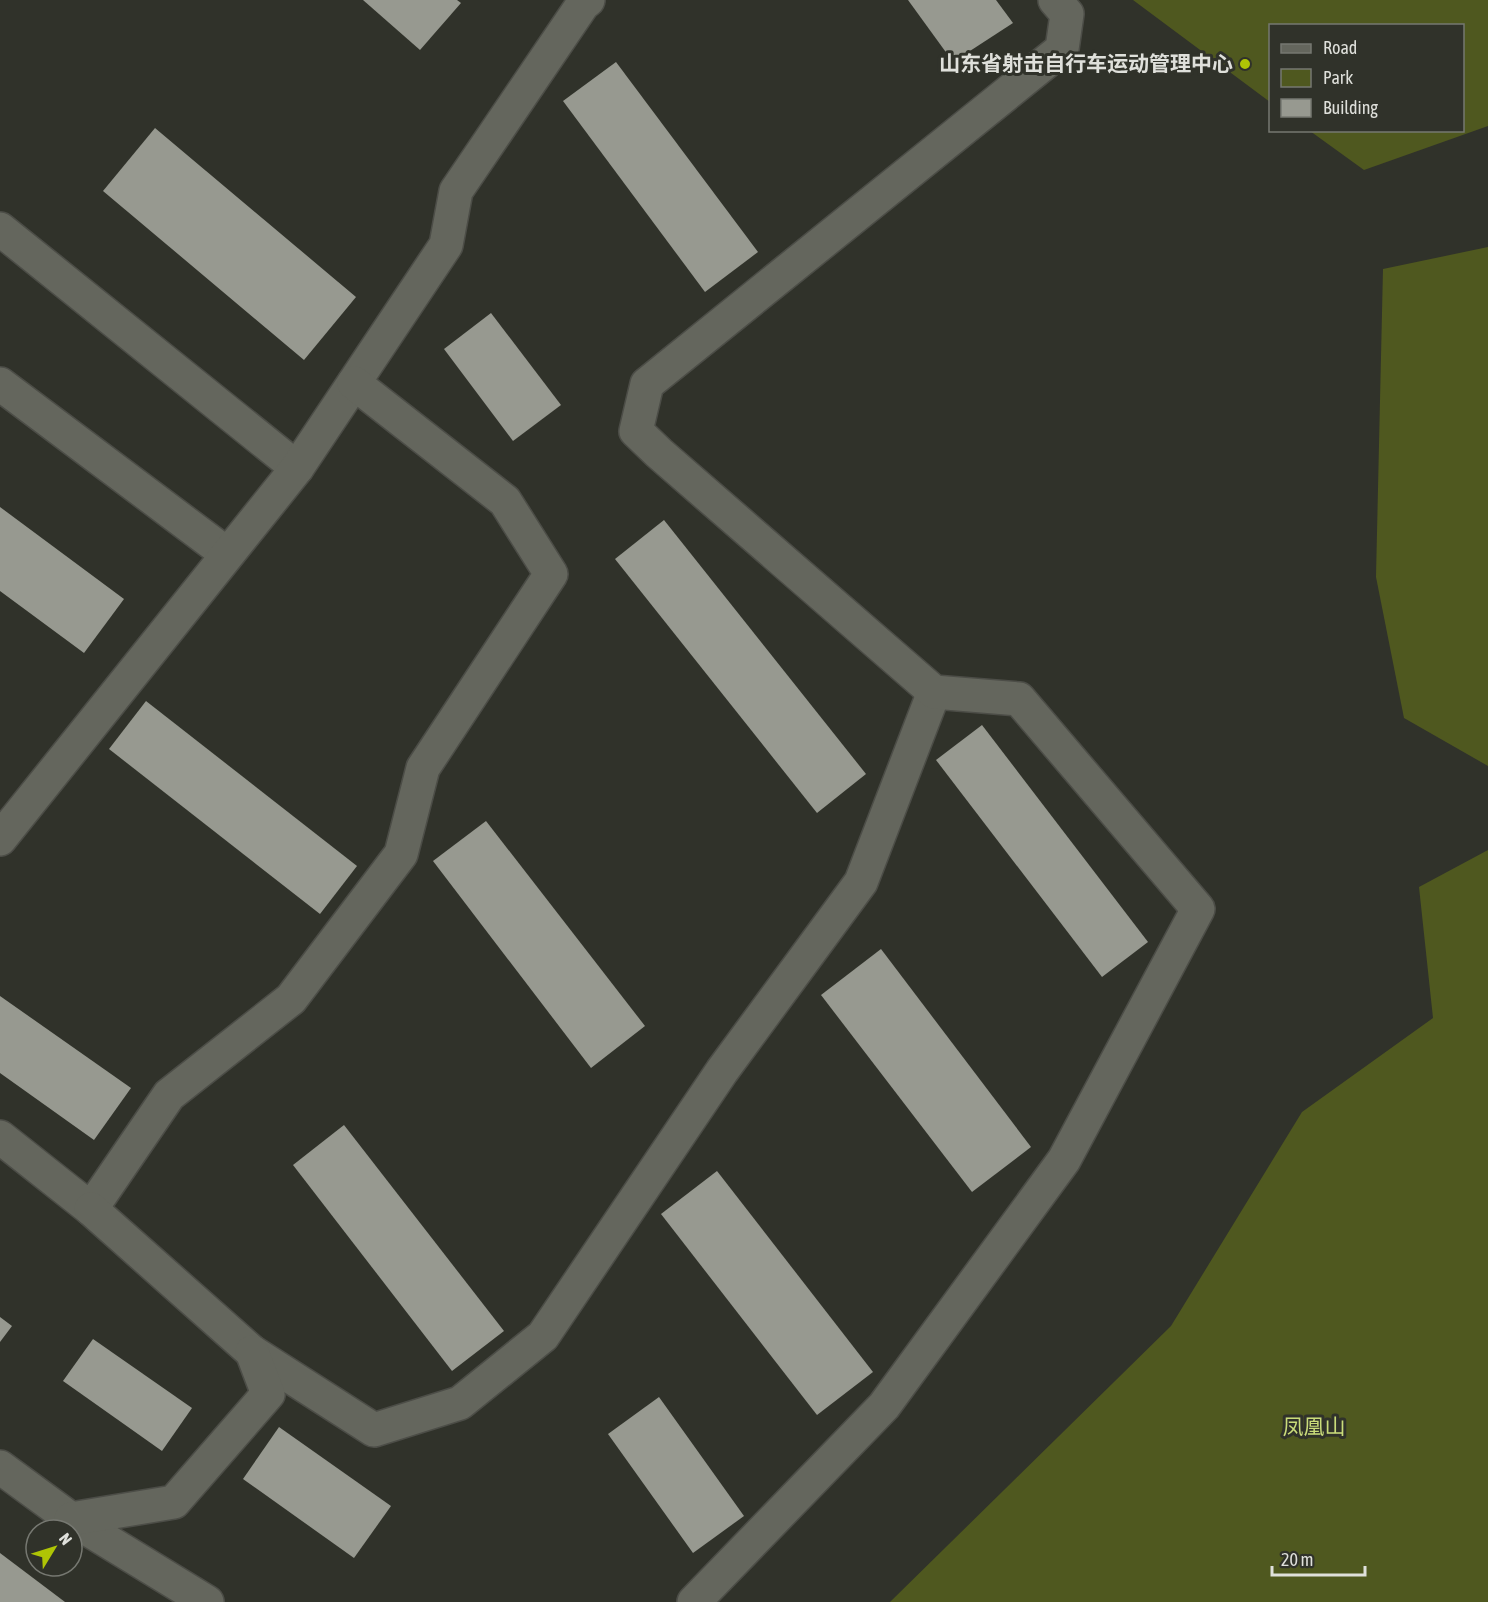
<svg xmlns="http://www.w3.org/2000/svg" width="1488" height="1602" viewBox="0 0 1488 1602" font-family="'Asap Condensed','Noto Sans SC',sans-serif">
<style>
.green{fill:#4f581f}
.building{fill:#979990}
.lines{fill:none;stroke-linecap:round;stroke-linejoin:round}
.minor-casing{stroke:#4c4d47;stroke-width:36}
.minor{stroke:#64665d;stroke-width:33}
.poi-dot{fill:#afc505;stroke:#30322a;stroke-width:2}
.labels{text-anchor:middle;stroke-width:6;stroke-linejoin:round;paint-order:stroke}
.poi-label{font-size:21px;font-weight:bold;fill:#dfe0db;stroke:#30322a;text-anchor:end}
.park-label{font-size:21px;fill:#cadc7a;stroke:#30322a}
</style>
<rect width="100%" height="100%" fill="#30322a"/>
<g class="green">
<polygon points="1133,0 1488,0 1488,126 1364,170 1310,131 1462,130 1462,26 1270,26 1270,102"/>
<polygon points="1488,247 1488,766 1404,718 1376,577 1383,269"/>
<polygon points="1488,850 1488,1602 890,1602 1171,1326 1302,1112 1433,1018 1419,887"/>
</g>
<g class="building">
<polygon points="363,0 457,0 461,3 420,50"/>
<polygon points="908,0 996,0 1013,23 953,62"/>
<polygon points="616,62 758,252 705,292 563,101"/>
<polygon points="155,128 356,297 304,360 103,191"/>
<polygon points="491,313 561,405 513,441 444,349"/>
<polygon points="0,507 124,599 84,653 0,591"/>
<polygon points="664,520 866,774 817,813 615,559"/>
<polygon points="146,701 357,866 320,914 109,749"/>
<polygon points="982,725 1148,942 1102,977 936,760"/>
<polygon points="486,821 645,1026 591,1068 433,861"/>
<polygon points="881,949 1031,1147 972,1192 821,995"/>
<polygon points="0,996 131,1088 94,1140 0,1073"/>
<polygon points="344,1125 504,1331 452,1371 293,1165"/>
<polygon points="717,1171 873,1372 817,1415 661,1214"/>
<polygon points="0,1317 12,1326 0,1342"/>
<polygon points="93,1339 192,1408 162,1451 63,1381"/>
<polygon points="659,1397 744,1516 693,1553 608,1434"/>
<polygon points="279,1427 391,1506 354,1558 243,1479"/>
<polygon points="0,1553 65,1602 0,1602"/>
</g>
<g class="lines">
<defs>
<g id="minor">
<polyline points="0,229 297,468"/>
<polyline points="0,384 227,554"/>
<polyline points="0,839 297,468 446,245 456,191 583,4 588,0"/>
<polyline points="0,1137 91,1209 169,1095 291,999 401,854 423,768 551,574 505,501 354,383"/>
<polyline points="91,1209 252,1352 374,1430 460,1403 543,1336 722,1071 861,882 934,692"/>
<polyline points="0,1467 71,1519 207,1602"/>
<polyline points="71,1519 174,1502 268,1394 252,1352"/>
<polyline points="694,1602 884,1406 1064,1160 1198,909 1019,699 934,692 659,453 636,431 647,384 1062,49 1067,14 1055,0"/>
</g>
</defs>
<use href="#minor" class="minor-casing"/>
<use href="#minor" class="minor"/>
</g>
<circle class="poi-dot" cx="1245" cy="64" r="6"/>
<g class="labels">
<g class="poi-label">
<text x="1233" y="71">山东省射击自行车运动管理中心</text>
</g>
<g class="park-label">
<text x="1314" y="1434">凤凰山</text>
</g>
</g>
<rect x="1269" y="24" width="195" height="108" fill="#30322a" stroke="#767871" stroke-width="1.5"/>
<rect x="1281" y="44" width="30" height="9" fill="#64665d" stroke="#767871" stroke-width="1.5"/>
<text x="1323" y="54" font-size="18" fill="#dfe0db">Road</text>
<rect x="1281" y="69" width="30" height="18" fill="#4f581f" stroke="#767871" stroke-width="1.5"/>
<text x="1323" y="84" font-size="18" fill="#dfe0db">Park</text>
<rect x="1281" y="99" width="30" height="18" fill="#979990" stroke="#767871" stroke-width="1.5"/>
<text x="1323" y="114" font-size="18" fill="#dfe0db">Building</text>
<g transform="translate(54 1548) rotate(52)"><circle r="28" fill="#30322a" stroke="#767871" stroke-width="1.5"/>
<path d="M0-4.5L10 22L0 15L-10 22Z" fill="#afc505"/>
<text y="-9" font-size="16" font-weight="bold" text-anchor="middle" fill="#dfe0db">N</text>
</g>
<path d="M1272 1566v9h93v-9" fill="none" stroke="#dfe0db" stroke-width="3"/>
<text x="1281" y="1566" font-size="18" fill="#dfe0db" stroke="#30322a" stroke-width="4.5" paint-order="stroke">20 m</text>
</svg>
